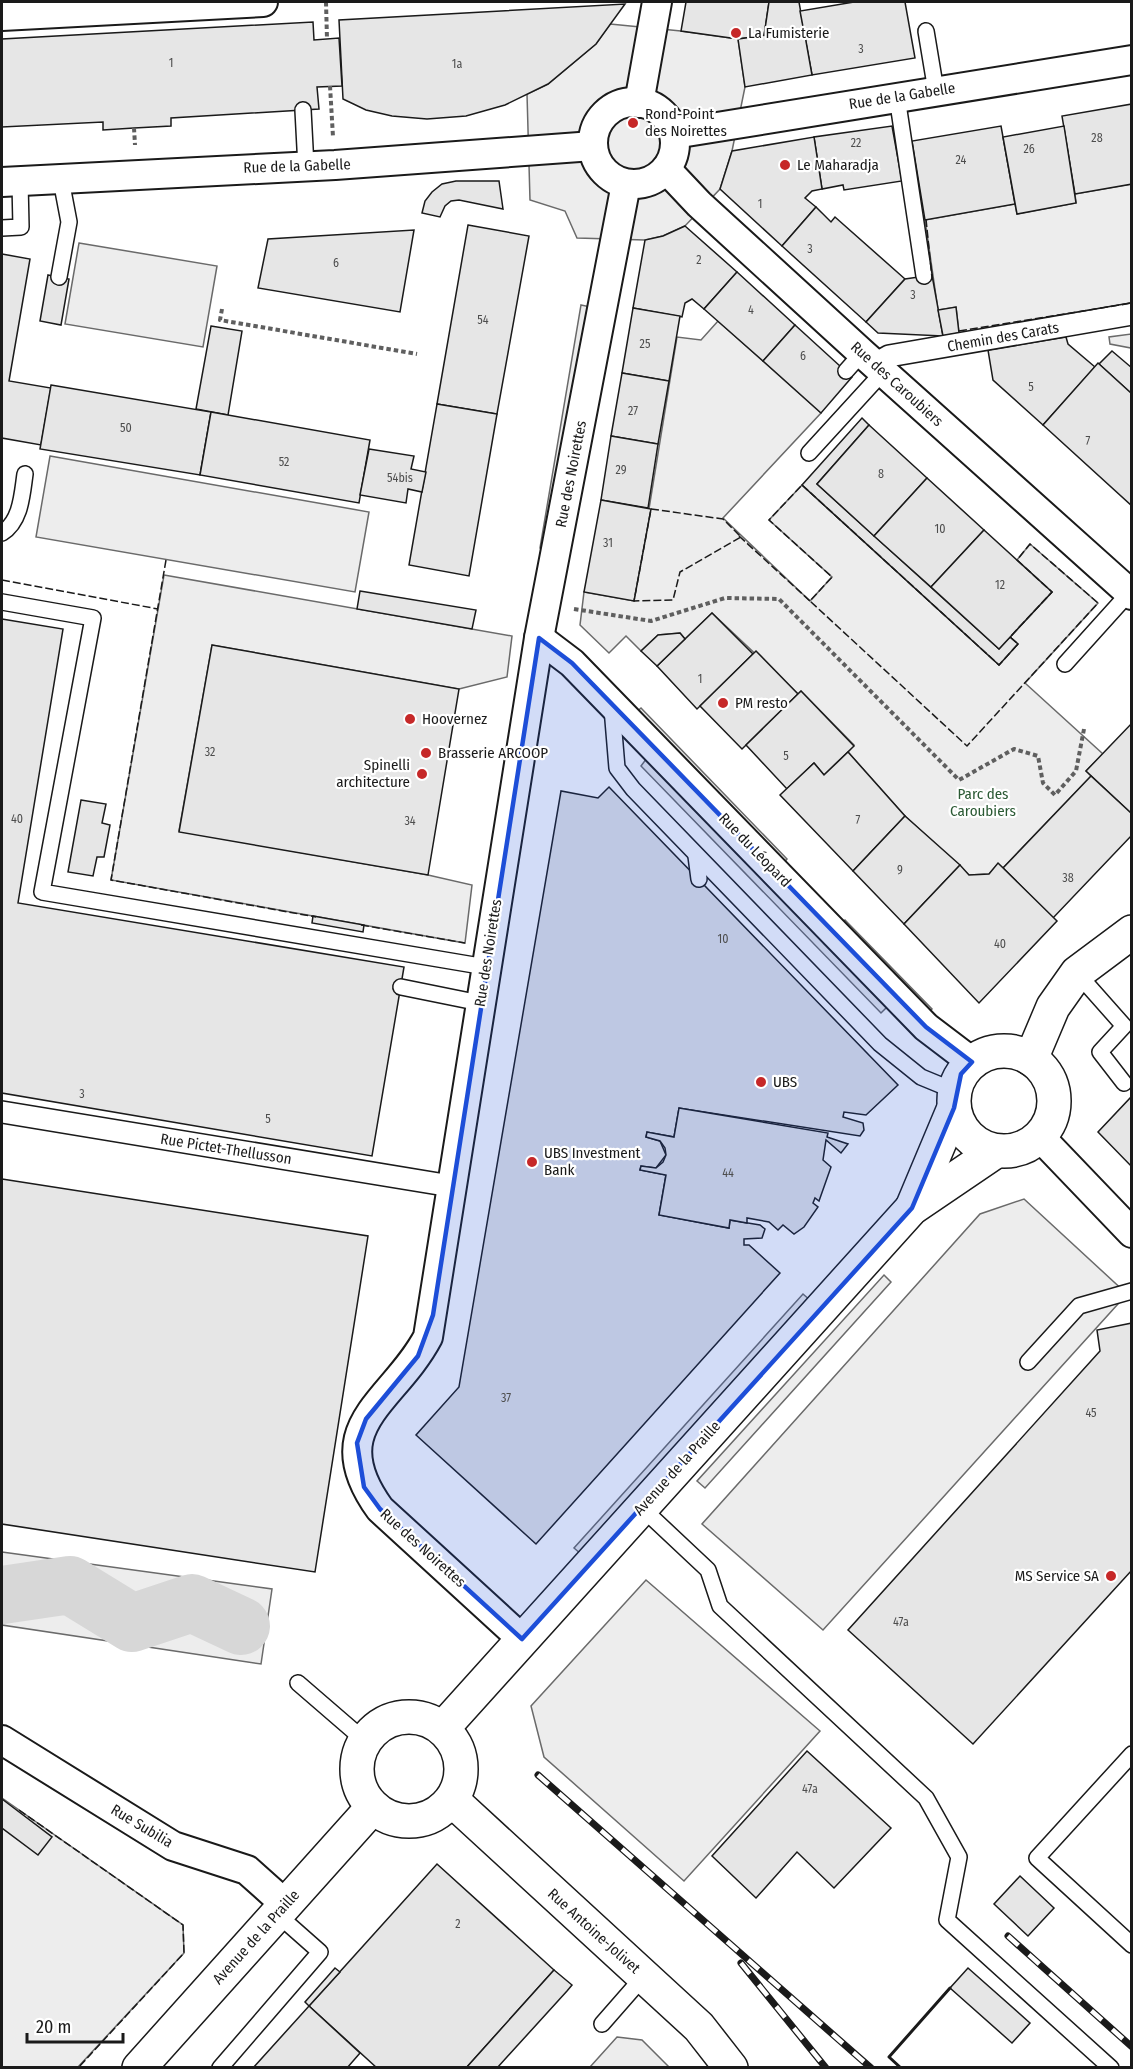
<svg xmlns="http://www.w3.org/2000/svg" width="1133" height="2069" viewBox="0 0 1133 2069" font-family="'Fira Sans Condensed',sans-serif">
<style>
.built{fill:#ededed;stroke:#6a6a6a;stroke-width:1.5}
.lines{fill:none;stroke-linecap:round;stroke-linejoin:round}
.river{stroke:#d7d7d7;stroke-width:58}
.building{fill:#e6e6e6;stroke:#1a1a1a;stroke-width:1.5}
.service-casing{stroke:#1a1a1a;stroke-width:18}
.pedestrian-casing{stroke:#1a1a1a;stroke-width:24}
.minor-casing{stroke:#1a1a1a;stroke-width:32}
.tertiary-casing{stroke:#1a1a1a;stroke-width:36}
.path{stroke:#5f5f5f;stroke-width:4;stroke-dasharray:4.5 3;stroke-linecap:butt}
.service{stroke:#fff;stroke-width:15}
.pedestrian{stroke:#fff;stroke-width:21}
.minor{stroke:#fff;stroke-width:28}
.tertiary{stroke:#fff;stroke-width:33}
.rail-casing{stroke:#1a1a1a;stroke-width:7}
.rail{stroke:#fff;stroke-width:4.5;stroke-dasharray:14;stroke-linecap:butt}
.fence{stroke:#1a1a1a;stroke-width:1.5;stroke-dasharray:8 3;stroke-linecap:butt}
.wall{stroke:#1a1a1a;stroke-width:3}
.marked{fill:#1d4ed8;fill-opacity:0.2;stroke:#1d4ed8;stroke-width:4.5;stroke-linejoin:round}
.poi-dot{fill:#c62828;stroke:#fff;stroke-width:2}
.labels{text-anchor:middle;stroke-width:4.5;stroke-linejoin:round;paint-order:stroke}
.number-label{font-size:12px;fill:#4d4d4d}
.poi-label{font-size:15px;fill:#1a1a1a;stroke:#fff;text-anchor:start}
.street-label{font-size:15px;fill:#1a1a1a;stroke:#fff}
.park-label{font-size:15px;fill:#2b5a34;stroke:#fff}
</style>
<rect width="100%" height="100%" fill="#fff"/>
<g class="built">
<polygon points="610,24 681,31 738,39 745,87 732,151 720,189 685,226 663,236 645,240 577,238 565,211 530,200 527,94 548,84 596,44"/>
<polygon points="1131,184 1131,303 959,333 956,307 938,310 925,220 1015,204 1017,214 1076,203 1075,194"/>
<polygon points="79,243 217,266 203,347 65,324"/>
<polygon points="581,305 591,307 550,550 540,548"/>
<polygon points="718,321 821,413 723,518 810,601 832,577 769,520 802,485 999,665 1018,644 1010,637 1052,592 1017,560 1030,544 1098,603 1025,683 1103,754 1086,771 1091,776 1003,868 998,864 989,874 969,875 905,816 848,752 854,745 801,691 798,694 712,613 685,639 680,633 658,635 641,651 626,636 609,653 580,625 584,592 634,601 677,337 701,340"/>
<polygon points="1131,334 1131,348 1110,344 1109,337"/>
<polygon points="50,456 369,512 355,592 36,537"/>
<polygon points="164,575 512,636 507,677 459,689 212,645 179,831 428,875 472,885 465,943 111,880"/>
<polygon points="641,708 787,859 779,868 633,715"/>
<polygon points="647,758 888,1006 881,1013 641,766"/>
<polygon points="845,920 932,1009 924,1016 838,926"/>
<polygon points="1024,1199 1127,1294 823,1630 702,1524 980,1214"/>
<polygon points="884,1275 891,1282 705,1488 697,1481"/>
<polygon points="803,1294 811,1301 581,1554 574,1548"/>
<polygon points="2,1552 272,1589 261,1664 2,1625"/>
<polygon points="646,1580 820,1731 684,1881 544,1757 531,1706"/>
<polygon points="2,1798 183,1925 184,1953 78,2067 2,2067"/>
<polygon points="617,2037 642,2040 669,2067 590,2067"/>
</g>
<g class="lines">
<polyline class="river" points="2,1595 70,1585 132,1623 192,1603 241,1626"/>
</g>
<g class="building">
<polygon points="686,2 769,2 764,36 738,39 681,31"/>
<polygon points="769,2 799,2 804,30 764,36"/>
<polygon points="854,2 905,2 915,58 812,75 800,11"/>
<polygon points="625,4 596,44 548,84 505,105 466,116 427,119 392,116 366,110 343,99 339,20"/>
<polygon points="313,22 314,40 339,38 342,86 317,87 319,109 171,118 171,126 134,128 103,130 103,122 2,127 2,39"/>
<polygon points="804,30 812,75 745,87 738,39"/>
<polygon points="1132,104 1132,184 1075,194 1062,116"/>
<polygon points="892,126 902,181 844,190 843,185 822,189 814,137"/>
<polygon points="1001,126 1015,204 925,220 912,141"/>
<polygon points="1064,126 1076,203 1017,214 1003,137"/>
<polygon points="814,137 822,189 812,191 805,198 816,207 782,246 720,189 732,151"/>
<polygon points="456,181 499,181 503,209 459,200 451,201 445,206 440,217 422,213 425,201 432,192 442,184"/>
<polygon points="816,207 831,222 835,217 905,279 866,322 782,246"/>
<polygon points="468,225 529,236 497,414 437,404"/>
<polygon points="685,226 737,272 704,309 692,299 685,303 682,317 633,308 645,240 663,236"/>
<polygon points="414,230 400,312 258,288 268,239"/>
<polygon points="2,254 30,259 9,381 51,388 41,445 2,438"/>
<polygon points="737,272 795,325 763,361 704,309"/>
<polygon points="48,275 69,279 61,325 40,321"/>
<polygon points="932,275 943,336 878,333 866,322 905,279"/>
<polygon points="956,307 959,333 943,336 938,310"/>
<polygon points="633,308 680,316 669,381 622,373"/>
<polygon points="795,325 852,377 821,413 763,361"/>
<polygon points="211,326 242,331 228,415 196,409"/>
<polygon points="1066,337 1068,344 1095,367 1043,425 993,380 988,350"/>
<polygon points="1112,351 1132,368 1132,394 1099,364"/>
<polygon points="1098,363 1132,394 1132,506 1043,425"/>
<polygon points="622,373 669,381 658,444 611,436"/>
<polygon points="51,385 211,412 200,475 40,449"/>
<polygon points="437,404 497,414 469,576 409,565"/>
<polygon points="211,412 370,440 359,503 200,475"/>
<polygon points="862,418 869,425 817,484 999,649 1010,637 1018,644 999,665 802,485"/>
<polygon points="869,425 927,478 874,536 817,484"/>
<polygon points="611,436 658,444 648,508 601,500"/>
<polygon points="369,449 414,456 411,469 426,472 422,492 408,489 406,503 360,495"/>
<polygon points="927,478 984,530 931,587 874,536"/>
<polygon points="601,500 651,509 634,601 584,592"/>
<polygon points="984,530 1052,592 999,649 931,587"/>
<polygon points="360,591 476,610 472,629 357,609"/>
<polygon points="712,613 753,654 697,709 657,666"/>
<polygon points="2,619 63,629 18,903 404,967 372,1156 2,1093"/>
<polygon points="680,633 685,639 657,666 641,651 658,635"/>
<polygon points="212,645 459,689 428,875 179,832"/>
<polygon points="756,651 798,694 742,749 700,706"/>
<polygon points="801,691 854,746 824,775 814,763 787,789 746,745"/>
<polygon points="1132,723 1132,814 1086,771"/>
<polygon points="848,752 905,816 853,871 780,795 814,763 824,775"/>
<polygon points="1091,776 1132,814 1132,835 1053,918 1003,868"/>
<polygon points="609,787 898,1085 866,1115 844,1112 843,1117 863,1123 864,1130 860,1136 679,1108 674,1137 647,1132 646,1137 660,1141 666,1155 656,1168 641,1166 640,1170 666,1175 659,1215 729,1228 730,1220 760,1225 765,1229 762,1238 744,1239 744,1245 749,1245 780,1273 536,1544 416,1435 459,1387 561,791 598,798"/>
<polygon points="81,800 106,804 102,823 110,825 104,857 97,857 93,876 68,872"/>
<polygon points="905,816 960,865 904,924 853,871"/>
<polygon points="998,863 1057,921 979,1003 904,924 960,865 969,875 989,874"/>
<polygon points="313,916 364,925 363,932 312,923"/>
<polygon points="1132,1096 1132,1167 1098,1132"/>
<polygon points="679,1108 828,1133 827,1137 848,1144 841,1153 826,1140 823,1160 831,1167 819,1201 815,1198 813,1203 818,1207 804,1227 794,1234 783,1225 778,1230 769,1222 747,1218 747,1223 730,1220 729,1228 659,1215 666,1175 640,1170 641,1166 656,1168 663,1162 666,1155 665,1148 660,1141 646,1137 647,1132 674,1137"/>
<polygon points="2,1179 368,1236 315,1572 2,1524"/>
<polygon points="1132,1323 1132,1570 973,1744 848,1630 1100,1351 1097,1330"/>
<polygon points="807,1751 891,1828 834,1888 797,1852 756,1898 712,1856"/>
<polygon points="2,1799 52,1837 38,1855 2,1828"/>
<polygon points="437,1864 554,1970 466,2068 377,2068 309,2006"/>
<polygon points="1020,1876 1054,1908 1028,1936 994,1904"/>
<polygon points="335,1968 340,1972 309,2006 305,2002"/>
<polygon points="968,1968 1030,2023 1012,2043 950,1988"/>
<polygon points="554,1970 572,1985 567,1991 497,2068 466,2068"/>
<polygon points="309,2006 360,2053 347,2068 253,2068"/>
</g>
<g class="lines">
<defs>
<g id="service">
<polyline points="926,31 936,91"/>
<polyline points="897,97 924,276"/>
<polyline points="303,110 306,167"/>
<polyline points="2,228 21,227 20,182"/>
<polyline points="59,277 69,222 61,180"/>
<polyline points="846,371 862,353"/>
<polyline points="809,453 884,371"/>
<path d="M2,533c19,-12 20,-38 23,-59"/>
<polyline points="2,602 93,618 42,892 486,967"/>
<polyline points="1065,664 1129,593"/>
<polyline points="612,708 617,768 633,789 880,1044 921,1077 955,1091"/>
<polyline points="696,856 699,879"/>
<polyline points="1077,973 1124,1026 1100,1052 1124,1083"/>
<polyline points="401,987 480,1003"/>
<polyline points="1028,1362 1079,1306 1132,1291"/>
<polyline points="642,1508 708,1570 720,1606 926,1798 959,1857 947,1920 1111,2068"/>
<polyline points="298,1683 364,1740"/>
<polyline points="1132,1754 1037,1858 1132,1945"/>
<polyline points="602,2024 644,1976"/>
<polyline points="220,2068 320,1952 277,1914"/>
</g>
<g id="pedestrian">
<polyline points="875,364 889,356 1132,314"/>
<polyline points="2,1112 451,1186"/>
</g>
<g id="minor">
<polyline points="2,16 263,2"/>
<circle cx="634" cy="143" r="41"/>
<polyline points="639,103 657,2"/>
<polyline points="674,134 1132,60"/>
<polyline points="666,169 699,204 862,353 1132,595"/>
<polyline points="2,182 335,165 593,146"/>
<polyline points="539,638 572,663 926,1027 972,1062"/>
<polyline points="1040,1137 1132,1233"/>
<path d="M522,1639l-142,-130c-60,-83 13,-106 48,-172l111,-699 87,-454"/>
<polyline points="2,1740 173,1846 247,1870 285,1904"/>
</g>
<g id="tertiary">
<circle cx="1004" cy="1101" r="50"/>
<polyline points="1031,1059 1053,1007 1077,973 1132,932"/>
<polyline points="912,1208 954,1108"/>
<circle cx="409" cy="1769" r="52"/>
<polyline points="443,1728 912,1208 996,1151"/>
<polyline points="452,1800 699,2027 731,2068"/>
<polyline points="139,2068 373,1807"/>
</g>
</defs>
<use href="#service" class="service-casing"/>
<use href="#pedestrian" class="pedestrian-casing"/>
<use href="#minor" class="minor-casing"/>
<use href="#tertiary" class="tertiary-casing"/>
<g class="path">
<polyline points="326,2 327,39"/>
<polyline points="330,86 333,137"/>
<polyline points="134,128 135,145"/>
<polyline points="222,309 220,320 417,354"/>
<polyline points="574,609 651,621 725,598 779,599 959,780 1014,749 1038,756 1043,783 1055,795 1076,771 1084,729"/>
</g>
<use href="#service" class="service"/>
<use href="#pedestrian" class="pedestrian"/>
<use href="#minor" class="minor"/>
<use href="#tertiary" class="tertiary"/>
<defs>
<g id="rail">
<polyline points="538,1775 871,2068"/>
<polyline points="1008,1936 1132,2047"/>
<polyline points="741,1963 826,2068"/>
</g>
</defs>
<use href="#rail" class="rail-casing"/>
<use href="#rail" class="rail"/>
<g class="fence">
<polyline points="926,219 932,278"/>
<polyline points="959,331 1132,303"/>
<polygon points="802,485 999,665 1018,644 1010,637 1052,592 1017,560 1030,544 1098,603 967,746 810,601 832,577 769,520"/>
<polygon points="651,509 723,519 741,537 680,572 673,600 634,601"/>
<polyline points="739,536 810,601"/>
<polyline points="166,560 111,880 316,917"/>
<polyline points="2,580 158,609"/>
<polyline points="361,925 465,943"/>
<polyline points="19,1810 183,1925 184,1953 78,2068"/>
</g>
<polyline class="wall" points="901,2068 889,2057 950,1988"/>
</g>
<path class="marked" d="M539,638l33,25 354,364 46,35 -11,12 -7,34 -42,100 -390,431 -142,-130 -16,-22 -7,-44 9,-24 52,-63 15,-41z"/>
<g class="poi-dot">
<circle cx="736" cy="33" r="6"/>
<circle cx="633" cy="123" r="6"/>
<circle cx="785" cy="165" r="6"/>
<circle cx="723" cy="703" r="6"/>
<circle cx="410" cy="719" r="6"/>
<circle cx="426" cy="753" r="6"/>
<circle cx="422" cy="774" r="6"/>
<circle cx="761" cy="1082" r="6"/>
<circle cx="532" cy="1162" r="6"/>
<circle cx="1111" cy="1576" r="6"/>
</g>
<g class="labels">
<g class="number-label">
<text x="861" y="53">3</text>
<text x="171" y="67">1</text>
<text x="457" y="68">1a</text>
<text x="1097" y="142">28</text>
<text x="856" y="147">22</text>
<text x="1029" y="153">26</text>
<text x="961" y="164">24</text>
<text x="760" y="208">1</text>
<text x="810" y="253">3</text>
<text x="699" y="264">2</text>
<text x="336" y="267">6</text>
<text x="913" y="299">3</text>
<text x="751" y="314">4</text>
<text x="483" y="324">54</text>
<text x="645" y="348">25</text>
<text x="803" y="360">6</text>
<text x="1031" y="391">5</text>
<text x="633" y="415">27</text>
<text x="126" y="432">50</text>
<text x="1088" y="445">7</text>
<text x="284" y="466">52</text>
<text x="621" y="474">29</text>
<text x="881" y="478">8</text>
<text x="400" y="482">54bis</text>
<text x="940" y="533">10</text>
<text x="608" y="547">31</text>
<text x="1000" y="589">12</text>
<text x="700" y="683">1</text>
<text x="210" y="756">32</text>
<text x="786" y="760">5</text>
<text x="17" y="823">40</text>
<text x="858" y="824">7</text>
<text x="410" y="825">34</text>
<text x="900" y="874">9</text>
<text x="1068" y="882">38</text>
<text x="723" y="943">10</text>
<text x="1000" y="948">40</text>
<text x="82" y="1098">3</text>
<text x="268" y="1123">5</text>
<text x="728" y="1177">44</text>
<text x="506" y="1402">37</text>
<text x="1091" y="1417">45</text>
<text x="901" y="1626">47a</text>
<text x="810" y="1793">47a</text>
<text x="458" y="1928">2</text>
</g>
<g class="poi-label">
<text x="748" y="38">La Fumisterie</text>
<text x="645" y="119">Rond-Point<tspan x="645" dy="17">des Noirettes</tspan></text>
<text x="797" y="170">Le Maharadja</text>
<text x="735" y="708">PM resto</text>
<text x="422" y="724">Hoovernez</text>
<text x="438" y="758">Brasserie ARCOOP</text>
<text x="410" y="770" text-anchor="end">Spinelli<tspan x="410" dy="17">architecture</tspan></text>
<text x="773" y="1087">UBS</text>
<text x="544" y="1158">UBS Investment<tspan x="544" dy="17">Bank</tspan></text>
<text x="1099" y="1581" text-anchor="end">MS Service SA</text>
</g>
<g class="street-label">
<text transform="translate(902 96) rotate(-9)" y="5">Rue de la Gabelle</text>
<text transform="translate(297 166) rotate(-2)" y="5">Rue de la Gabelle</text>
<text transform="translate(1003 337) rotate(-10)" y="5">Chemin des Carats</text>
<text transform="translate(897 384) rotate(42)" y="5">Rue des Caroubiers</text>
<text transform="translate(571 474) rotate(-79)" y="5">Rue des Noirettes</text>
<text transform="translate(755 850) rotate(46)" y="5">Rue du Léopard</text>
<text transform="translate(488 953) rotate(-81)" y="5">Rue des Noirettes</text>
<text transform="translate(226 1149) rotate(9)" y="5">Rue Pictet-Thellusson</text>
<text transform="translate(677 1468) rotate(-48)" y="5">Avenue de la Praille</text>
<text transform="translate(423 1548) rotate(42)" y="5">Rue des Noirettes</text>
<text transform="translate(142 1826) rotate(31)" y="5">Rue Subilia</text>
<text transform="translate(594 1931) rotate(42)" y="5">Rue Antoine-Jolivet</text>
<text transform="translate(256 1937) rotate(-48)" y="5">Avenue de la Praille</text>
</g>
<g class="park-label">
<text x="983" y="799">Parc des<tspan x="983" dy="17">Caroubiers</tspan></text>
</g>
</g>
<rect width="1133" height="2069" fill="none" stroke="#1a1a1a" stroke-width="6"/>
<path d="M27 2033v9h96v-9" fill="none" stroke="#1a1a1a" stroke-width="3"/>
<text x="36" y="2033" font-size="18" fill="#1a1a1a" stroke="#ffffff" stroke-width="4.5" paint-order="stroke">20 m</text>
</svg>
